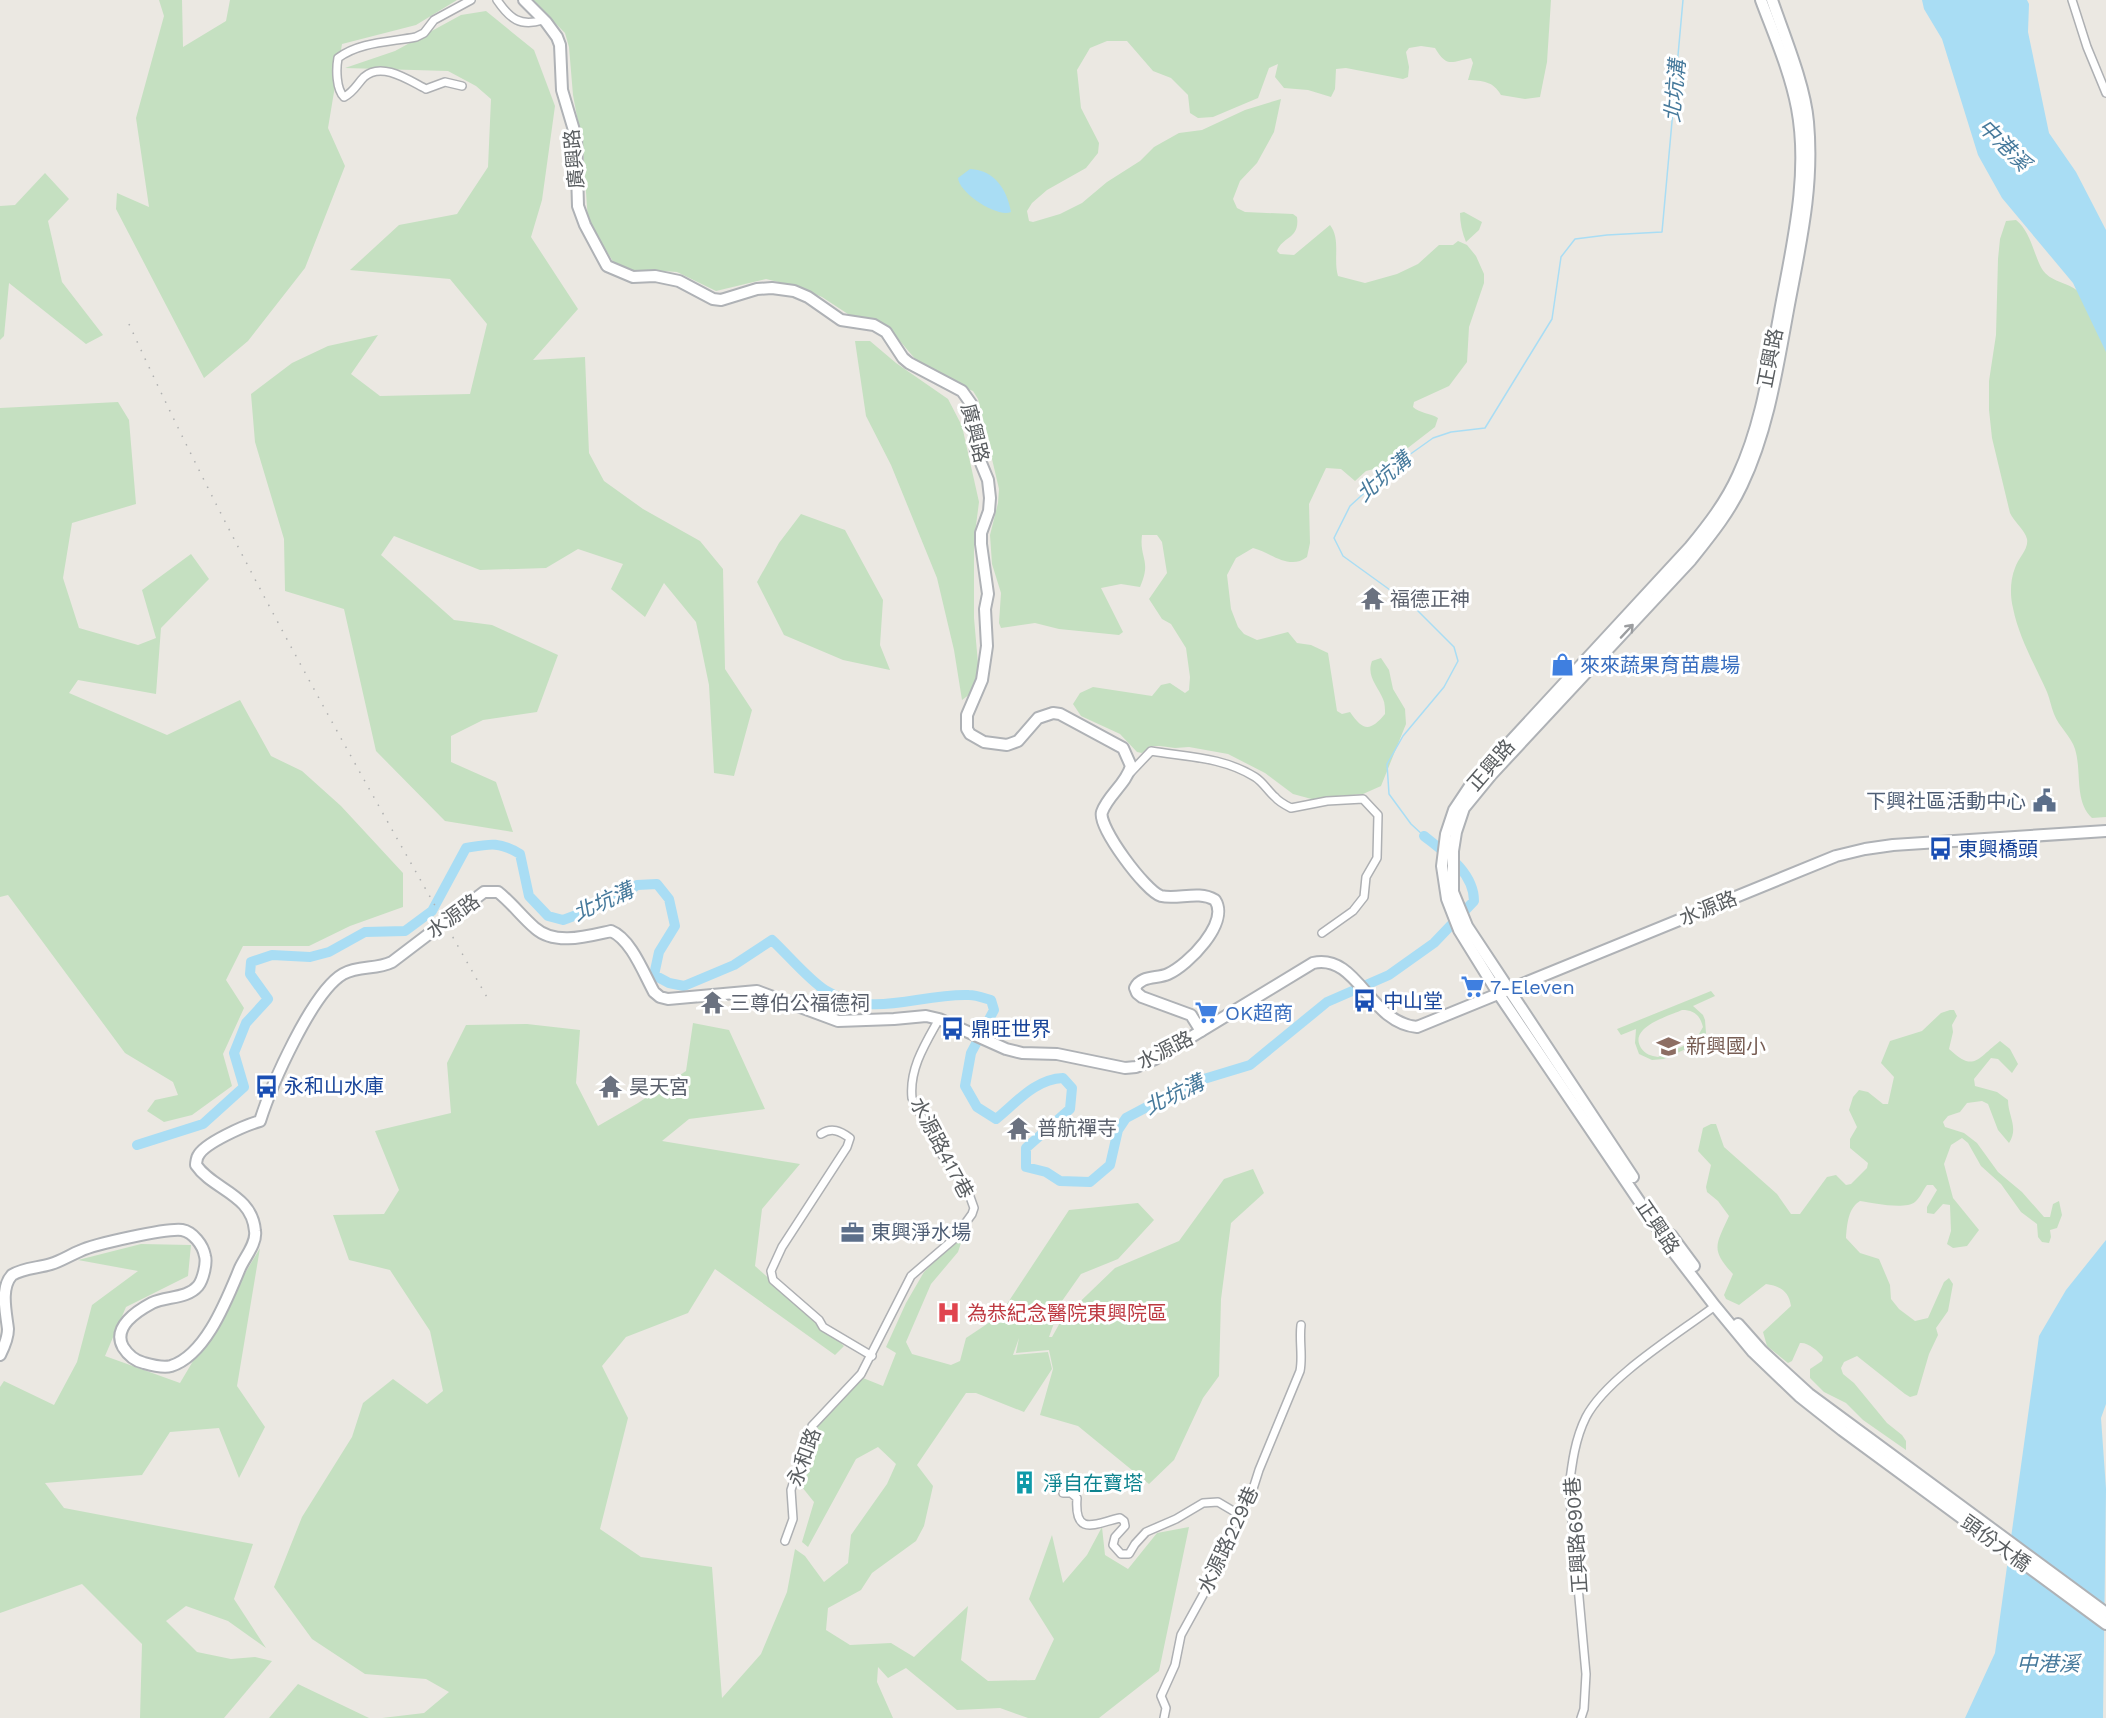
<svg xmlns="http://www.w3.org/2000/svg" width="2106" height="1718" viewBox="0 0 2106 1718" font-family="'Work Sans','Noto Sans TC',sans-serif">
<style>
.green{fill:#c5e0c1;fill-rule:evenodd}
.water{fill:#a9ddf4}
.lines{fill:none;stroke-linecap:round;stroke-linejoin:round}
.stream{stroke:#a9ddf4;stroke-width:1.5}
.river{stroke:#a9ddf4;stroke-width:10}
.street-casing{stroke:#aeb0b3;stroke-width:10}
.secondary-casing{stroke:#afb2b6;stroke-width:14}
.street{stroke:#fff;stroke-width:7}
.secondary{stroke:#fff;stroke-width:10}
.rail{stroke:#b0b1b1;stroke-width:1.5;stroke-dasharray:1.5 8;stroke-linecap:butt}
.oneway{stroke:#9c9ea0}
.labels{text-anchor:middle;stroke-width:6;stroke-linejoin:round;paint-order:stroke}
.street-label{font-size:20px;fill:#5a5e61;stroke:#fff}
.worship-label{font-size:20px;fill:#5b616d;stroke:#fff;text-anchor:start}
.shop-label{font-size:20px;fill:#366cbe;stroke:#fff;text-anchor:start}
.service-label{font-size:20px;fill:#4e5e75;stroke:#fff;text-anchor:end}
.transit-label{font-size:20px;fill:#164399;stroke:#fff;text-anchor:start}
.education-label{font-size:20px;fill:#785e54;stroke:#fff;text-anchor:start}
.health-label{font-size:20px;fill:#be3a42;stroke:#fff;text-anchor:start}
.culture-label{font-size:20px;fill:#0d838f;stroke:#fff;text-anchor:start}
.water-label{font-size:21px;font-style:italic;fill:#477a9c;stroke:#fff}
</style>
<rect width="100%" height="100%" fill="#ebe8e2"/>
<g class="green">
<polygon points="159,0 182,0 183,47 226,21 230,0 457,0 416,25 342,44 328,128 345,166 305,268 248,341 204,378 116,209 117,193 149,207 136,118 164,16"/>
<path d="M532,0h1019l-4,62 -7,35 -15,2 -24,-4c-8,-14 -18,-14 -33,-15l5,-17 -2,-5c-20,4 -24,10 -36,-10l-14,-2 -12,2 -3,4 3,15 -1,10 -5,2 -57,-11 -10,1 -1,20 -4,8 -23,-7 -24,-2 -9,-11 3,-13 -9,4 -11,30 -45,19 -15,1 -8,-5 -2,-18 -17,-17 -18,-7 -26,-30h-20l-17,7 -13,22 4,38 18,35 -1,10 -12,15 -39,22 -15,13 -5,8 2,10 4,1 27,-8 22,-11 25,-21 33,-21 14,-14 25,-14 23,-3 43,-20 36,-11 -7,33 -17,31 -17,18 -7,18 4,9 8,4 48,2 4,3c3,22 -14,19 -20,34l3,3 14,1 36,-30c11,14 3,34 8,51l27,7 32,-9 21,-10 21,-19h14l5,-4 9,4 9,11 8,18v9l-15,44 -2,35 -18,24 -35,16 -1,5c6,6 17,6 25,11l-3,9 -35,27 -10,11 -24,6 -11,10 -14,-12 -15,-1 -17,36 1,39 -3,14c-18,14 -37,-5 -54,-9l-17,10 -9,17 4,34 7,18 6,7 13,6 31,-8 9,11 14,2 17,8 9,58 5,3 8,-2c13,19 20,20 35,2 0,-5 0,-11 -2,-15 -5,-13 -17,-23 -11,-38l9,-3 8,12 4,19 12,20 1,15 -25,62 -18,8 -25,2 -19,5 -26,-7 -28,-21 -37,-19 -39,-7 -14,1 -15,-2h-10l-8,7 -5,-1 -17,-18 -39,-18 -8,-12 7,-11 13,-6 59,9 9,-11 9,-2 15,10 4,-3 1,-13 -4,-29 -15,-24 -9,-5 -13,-20 18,-26 -5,-31 -5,-7h-15c-3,24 10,25 -2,52l-19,-3 -20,4 22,44 -4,3 -60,-6 -24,-6 -34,5 -2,-5 2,-30 -9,-29 -2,-29 8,-32 1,-14 -21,-90 -5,-8 -29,-11 -22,-13 -34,-40 -34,-9 -32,-21 -27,-11 -29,-7 -50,12 -39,-19 -14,-1 -34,6 -12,-9 -29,-47 -5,-72 -10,-54 -4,-48 -4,-14z"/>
<polygon points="486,11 534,50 555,106 542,200 531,237 578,309 533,360 585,357 589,453 604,481 643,509 700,541 723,569 725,669 752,710 734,776 714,773 709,685 696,622 664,583 645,617 611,589 623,564 578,549 546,568 480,570 394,536 381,555 454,620 492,625 558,655 537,712 483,720 451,736 451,762 496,782 513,832 445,821 376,751 344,609 285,591 284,539 255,442 251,394 292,363 328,346 378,335 351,374 380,396 470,394 487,324 450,279 350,270 399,225 457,214 488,167 491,99 476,86 448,71 345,68 395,51 461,15"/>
<polygon points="45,173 69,199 48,221 62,282 103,335 86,344 9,283 4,336 0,340 0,206 15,205"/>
<path d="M1464,212l18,10 -3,8 -13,12c-4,-10 -6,-19 -6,-29z"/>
<path d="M2016,220c15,12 17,33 26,49 8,13 25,13 36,22 13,12 20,28 28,43v483l-14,1c-18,-17 -10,-46 -17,-69 -4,-13 -16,-22 -21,-35 -3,-7 -4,-15 -7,-22 -12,-27 -28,-54 -34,-84 -3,-12 -3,-28 2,-40 3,-10 14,-19 12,-29 -2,-9 -13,-17 -17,-26l-18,-75 -3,-28v-29l7,-46 2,-76 2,-20 6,-18z"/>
<polygon points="855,341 870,341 896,363 948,399 962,426 979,502 974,541 974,618 979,675 970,694 962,700 954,650 937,578 891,465 866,416"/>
<polygon points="118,402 129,420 136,504 72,523 63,578 79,628 138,645 156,638 142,590 191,554 209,579 161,628 156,694 78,680 69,693 167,735 240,700 271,756 302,771 341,806 403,873 403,907 350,926 309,946 243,946 226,980 244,1008 223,1054 232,1086 192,1115 164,1122 147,1111 155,1100 178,1095 173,1082 125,1053 8,895 0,897 0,408"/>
<polygon points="801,514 845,530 883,600 880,645 890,670 843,660 784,635 757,582 779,543"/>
<path d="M1711,991l4,5 -22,10 10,9 2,5 1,13 -5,9 -37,17 -12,1 -13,-6 -4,-11 1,-14 -15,6 -4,-6zM1682,1010c12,0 18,5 21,17l-8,14 -37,16c-7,-1 -13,-3 -17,-9 -13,-21 28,-32 41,-38z"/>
<path d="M1950,1010h4l3,6 -5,9 1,7 -4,17c25,23 27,11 51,-8l10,8 8,15 -6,9 -14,-14 -7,-1 -17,21 1,7 22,6 11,8c0,16 11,28 1,43l-11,-13 -10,-26 -6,-3 -15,2 -7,9 -12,4 -5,6 2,5 19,6 13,10 21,29 24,20 22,25h6l3,-13 6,-3 3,14 -5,13 -7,2 1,7 -2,6 -7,-1 -4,-5 -1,-13 -16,-12 -20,-28 -20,-18 -13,-23 -6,-5 -11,7 -7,19 9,34 26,32 -12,16 -14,2 -6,-4 4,-13 -1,-26 -7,-1 -9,10 -7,-1v-6l10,-17 -4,-5h-6c-4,5 -7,13 -12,17 -10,8 -43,1 -55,-1 -12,7 -13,24 -14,37l14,15 19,6 11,26 1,14 8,10 16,12 13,-3 16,-36 5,-4 4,6 -5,27 -12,17 2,7 -9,19 -12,41 -7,2 -5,-3 -48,-38 -13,6 -3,6 2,6 11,9 33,40 15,12 4,6v9l-43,-30 -17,-17 -22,-11 -14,-14v-9l12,-8 1,-4c-5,-6 -15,-15 -23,-14l-8,18 -4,2 -21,-17 -4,-14 28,-26c-2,-15 -11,-20 -25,-22l-27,21 -13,-6 -2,-4 9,-21c-23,-25 -17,-29 -4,-58l-11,-15 -11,-9 -1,-5 5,-22 -13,-14 5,-23 8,-4h5l8,23 53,47 14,20h9l27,-37 9,-2 10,10 5,-1 16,-16 1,-5 -18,-15v-9l7,-12 -8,-17 4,-13 6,-7 9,2 15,12h5l6,-27 -13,-14 9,-22 32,-10 19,-18z"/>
<polygon points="693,1023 729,1030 765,1109 689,1119 662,1141 800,1164 762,1209 755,1266 844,1346 835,1355 715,1269 688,1313 626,1337 602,1366 628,1418 600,1529 641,1557 712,1567 722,1698 761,1654 787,1592 795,1549 805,1556 824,1582 848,1563 851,1535 887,1484 896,1464 878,1447 856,1459 808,1547 802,1542 814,1502 798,1482 817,1425 863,1378 883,1386 896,1353 886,1347 906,1303 924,1272 965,1231 958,1252 931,1284 906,1342 912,1354 951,1365 960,1361 966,1338 999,1316 1069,1210 1138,1203 1154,1220 1118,1259 1081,1274 1062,1301 1049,1337 1052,1337 1062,1319 1115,1268 1179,1241 1224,1179 1253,1169 1264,1193 1231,1223 1221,1299 1219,1376 1203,1398 1174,1460 1149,1484 1078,1426 1040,1415 1053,1369 1049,1350 1016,1353 1019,1338 1013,1355 1048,1352 1052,1369 1024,1412 976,1393 966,1393 917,1465 933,1486 924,1526 916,1541 872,1573 861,1590 828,1608 826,1630 850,1645 891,1643 914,1657 968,1606 961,1660 988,1681 1035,1680 1054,1639 1029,1599 1052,1535 1063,1583 1087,1555 1102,1527 1105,1555 1128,1569 1157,1533 1189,1527 1159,1671 1099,1718 1028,1718 1000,1708 957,1710 906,1668 888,1678 878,1667 877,1682 893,1718 382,1718 424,1713 449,1692 426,1679 365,1674 312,1639 274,1587 302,1517 352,1437 363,1403 393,1379 427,1404 443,1391 430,1331 390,1270 349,1260 333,1215 384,1214 399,1190 375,1131 451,1113 447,1063 466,1025 527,1024 580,1030 576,1083 598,1126 638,1103 686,1071"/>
<polygon points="141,1244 191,1245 188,1276 126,1307 105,1356 180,1383 260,1248 237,1386 265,1427 239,1478 219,1428 170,1432 142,1475 45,1483 64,1508 253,1544 234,1599 266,1648 228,1621 186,1606 166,1621 197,1652 231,1659 255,1657 272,1661 224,1718 140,1718 142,1644 82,1584 0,1613 0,1387 4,1381 54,1405 77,1362 92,1305 138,1271 78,1260"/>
<polygon points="298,1684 369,1718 269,1718"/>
</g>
<g class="water">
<polygon points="1922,0 2027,0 2029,4 2028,32 2049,133 2076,172 2106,230 2106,352 2073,283 2002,198 1978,155 1942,39 1924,9"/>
<path d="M970,169c25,1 37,21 41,43 -14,6 -52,-19 -53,-34z"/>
<polygon points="2106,1240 2106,1404 2101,1418 2106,1489 2103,1718 1965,1718 1995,1653 2039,1336 2066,1290"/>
</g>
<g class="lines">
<polyline class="stream" points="1424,836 1411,824 1389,794 1387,764 1403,736 1444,687 1458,661 1454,647 1415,608 1343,556 1334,538 1350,506 1395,465 1433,438 1451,432 1485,428 1552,319 1561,257 1575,239 1607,235 1662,232 1683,0"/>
<path class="river" d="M137,1145l66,-21 41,-37 -10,-34 12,-30 22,-24 -18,-25 1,-12 21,-7 38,2 19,-5 36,-20 40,-1 27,-20 34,-63c23,-4 33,-7 54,6l9,42 19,20 15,4 54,-20 20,-15 20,-1 12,15 6,27 -16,26 -5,23 15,8 15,3 50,-21 38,-25c15,14 38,41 53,50 48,30 93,3 144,5 7,0 15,3 22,5l3,10 -23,43 -6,33 12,21 19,12c20,-16 39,-40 67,-41l9,10 -2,21 -44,39v19l20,5 14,9 30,1 20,-17 8,-35 8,-12 68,-36 56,-17 77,-63 62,-27 45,-32 40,-42c0,-29 -30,-49 -50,-65"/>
<defs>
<g id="street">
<path d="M497,0c13,19 23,27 46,20"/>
<polyline points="2072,0 2087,47 2106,93"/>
<path d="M462,86l-17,-4 -19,7c-16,-8 -44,-28 -62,-12 -7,7 -10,15 -20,20 -8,-8 -8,-28 -6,-39 21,-16 52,-16 78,-21l8,-4 10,-13 37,-20"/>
<path d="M1131,772l20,-21c36,6 72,6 104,26 8,5 13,14 20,20 4,5 10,8 16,11l36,-7 36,-2 15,16 -1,43 -11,19 -2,20 -11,14 -31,22"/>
<path d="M821,1134c11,-7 19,-3 29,4l-3,9 -65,100 -11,24 2,9 46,40 4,7 49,29"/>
<path d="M1063,1493h8l6,5c-3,40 19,25 43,20l4,3 1,5 -10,11 -2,8 8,9h8l6,-10 11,-12 30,-13 27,-16 15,-1 22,13"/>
<path d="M785,1541l8,-22 -2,-29 21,-64 49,-52 50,-98 43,-37 18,-25 2,-6 -5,-14 -29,-42 -28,-54c-3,-29 13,-54 27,-79"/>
<path d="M1164,1718l2,-10 -5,-12 14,-31 6,-30 38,-69 4,-25 29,-49 7,-22 41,-99c3,-15 -1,-30 1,-46"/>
<path d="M1581,1718l3,-9 2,-35 -17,-186c3,-25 6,-49 17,-71 21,-40 92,-83 129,-111"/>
</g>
<g id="secondary">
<path d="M524,0l22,22 11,15 3,8 2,45 14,47 2,69 7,19 22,41 26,11 22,-1 24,5 34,18 8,1 36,-11 15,-1 22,3 14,6 33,23 33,5 12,7 17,26 6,5 53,28 10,14 4,46 12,29 2,18 -1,13 -8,22v11l7,50 -3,15 2,37 -5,34 -15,35v14l3,5 14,8 23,3 11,-4 20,-23 15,-5 7,1 63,34 8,18c-5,18 -23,29 -29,46 -5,14 44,80 59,84 17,4 37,-6 54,4 15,23 -27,65 -47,74 -11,5 -27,1 -33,14l2,5 5,4 49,18 10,16"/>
<path d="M1761,0c13,35 29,71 36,108 13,69 -6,141 -18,209 -10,53 -18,109 -41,158 -12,27 -30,50 -48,72l-218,236 -18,27 -8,24 -4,32 5,33 12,31 39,63 177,261 40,52 38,46 46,44 43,34 264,194"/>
<path d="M1633,1177l-166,-251 -14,-34v-41l3,-19 8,-24 27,-33 200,-215c19,-24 38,-47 51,-75 26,-55 35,-115 46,-175 12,-65 26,-122 20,-188 -3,-37 -24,-87 -36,-122"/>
<polyline points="1671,1235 1694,1266"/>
<polyline points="1738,1324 1762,1351 1809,1394 2106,1613"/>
<path d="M0,1355c4,-8 8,-17 8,-26 -2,-17 -8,-41 4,-54 11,-7 26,-7 39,-11 10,-3 19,-9 29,-13 14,-7 87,-23 102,-21 11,2 21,15 23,26 2,7 -2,24 -7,30 -11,13 -32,10 -46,17 -15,8 -40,24 -29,44 5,8 12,14 21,16 7,2 20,5 27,3 35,-11 56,-67 69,-98 5,-11 17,-25 15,-37 -3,-37 -42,-41 -59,-66 0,-2 1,-8 2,-9 6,-13 48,-31 62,-35 11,-35 52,-129 83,-147 16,-9 33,-4 49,-12l92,-70h14c14,11 24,25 37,36 20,18 53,8 76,3 20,8 33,43 43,61l6,5 8,2 89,-8 81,30 56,-2 32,-3 13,3 67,30 16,4 35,1 68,14 11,-1 19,-8 158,-96c45,-10 56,60 104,64l419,-171 29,-7 28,-4 213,-14"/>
</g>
</defs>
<use href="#street" class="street-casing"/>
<use href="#secondary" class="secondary-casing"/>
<use href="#street" class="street"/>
<use href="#secondary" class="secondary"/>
<path class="rail" d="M129,324c106,232 233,453 359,675"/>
</g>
<defs><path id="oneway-shaft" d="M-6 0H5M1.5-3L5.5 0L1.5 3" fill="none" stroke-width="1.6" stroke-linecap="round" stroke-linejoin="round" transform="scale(1.5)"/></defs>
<use class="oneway" href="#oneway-shaft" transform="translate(1627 631) rotate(-47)"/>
<defs>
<symbol id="temple-bare" viewBox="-9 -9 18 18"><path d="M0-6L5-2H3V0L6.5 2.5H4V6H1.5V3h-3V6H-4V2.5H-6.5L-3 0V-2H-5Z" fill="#6b7280" stroke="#fff" stroke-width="2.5" paint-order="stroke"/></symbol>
<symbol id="shop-bare" viewBox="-9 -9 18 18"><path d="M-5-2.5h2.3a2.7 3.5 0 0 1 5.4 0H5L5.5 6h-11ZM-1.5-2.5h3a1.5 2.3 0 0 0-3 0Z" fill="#3f7fe0" stroke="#fff" stroke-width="2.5" paint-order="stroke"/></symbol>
<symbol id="civic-bare" viewBox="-9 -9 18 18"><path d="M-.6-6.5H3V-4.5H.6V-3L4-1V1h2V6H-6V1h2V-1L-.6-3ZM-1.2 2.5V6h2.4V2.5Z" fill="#5c6f8a" stroke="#fff" stroke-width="2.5" paint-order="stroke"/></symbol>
<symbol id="bus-bare" viewBox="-9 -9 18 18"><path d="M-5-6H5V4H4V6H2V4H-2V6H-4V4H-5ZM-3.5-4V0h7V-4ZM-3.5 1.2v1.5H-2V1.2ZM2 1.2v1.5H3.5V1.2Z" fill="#1a4fb4" stroke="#fff" stroke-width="2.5" paint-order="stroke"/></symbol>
<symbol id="supermarket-bare" viewBox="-9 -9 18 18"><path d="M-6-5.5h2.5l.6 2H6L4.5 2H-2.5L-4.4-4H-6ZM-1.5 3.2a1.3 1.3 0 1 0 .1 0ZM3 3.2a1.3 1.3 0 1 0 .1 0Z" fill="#3f7fe0" stroke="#fff" stroke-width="2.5" paint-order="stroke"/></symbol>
<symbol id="school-bare" viewBox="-9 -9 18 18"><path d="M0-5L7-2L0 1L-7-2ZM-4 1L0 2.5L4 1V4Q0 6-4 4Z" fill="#8d6e63" stroke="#fff" stroke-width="2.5" paint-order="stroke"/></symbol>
<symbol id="office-bare" viewBox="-9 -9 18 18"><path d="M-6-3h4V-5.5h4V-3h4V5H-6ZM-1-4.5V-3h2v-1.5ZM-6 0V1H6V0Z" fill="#5c6f8a" stroke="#fff" stroke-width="2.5" paint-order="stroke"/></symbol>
<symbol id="hospital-bare" viewBox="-9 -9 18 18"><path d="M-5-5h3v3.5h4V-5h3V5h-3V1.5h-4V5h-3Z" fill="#e0444e" stroke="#fff" stroke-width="2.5" paint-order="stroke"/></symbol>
<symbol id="building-bare" viewBox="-9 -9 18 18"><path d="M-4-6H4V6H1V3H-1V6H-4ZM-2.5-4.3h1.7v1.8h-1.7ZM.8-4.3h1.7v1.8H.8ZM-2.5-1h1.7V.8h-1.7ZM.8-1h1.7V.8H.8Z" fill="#0f9aa8" stroke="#fff" stroke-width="2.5" paint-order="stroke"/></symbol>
</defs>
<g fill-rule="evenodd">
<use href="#temple-bare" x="1356" y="582" width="33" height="33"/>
<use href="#shop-bare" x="1546" y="648" width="33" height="33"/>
<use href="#civic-bare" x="2028" y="784" width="33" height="33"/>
<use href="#bus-bare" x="1924" y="832" width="33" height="33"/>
<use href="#supermarket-bare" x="1456" y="970" width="33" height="33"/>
<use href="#bus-bare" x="1348" y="984" width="33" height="33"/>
<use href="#temple-bare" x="696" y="986" width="33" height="33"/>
<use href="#supermarket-bare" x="1190" y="996" width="33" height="33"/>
<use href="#bus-bare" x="936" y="1012" width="33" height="33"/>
<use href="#school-bare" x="1652" y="1030" width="33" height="33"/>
<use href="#bus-bare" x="250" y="1070" width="33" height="33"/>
<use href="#temple-bare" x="594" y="1070" width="33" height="33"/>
<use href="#temple-bare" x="1002" y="1112" width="33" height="33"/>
<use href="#office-bare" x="836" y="1216" width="33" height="33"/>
<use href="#hospital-bare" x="932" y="1296" width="33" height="33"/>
<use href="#building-bare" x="1008" y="1466" width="33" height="33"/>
</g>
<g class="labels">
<g class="street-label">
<text transform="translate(574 159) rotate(-95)" y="7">廣興路</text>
<text transform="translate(1770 358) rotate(-79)" y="7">正興路</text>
<text transform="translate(975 433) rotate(76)" y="7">廣興路</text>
<text transform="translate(1491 765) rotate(-49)" y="7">正興路</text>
<text transform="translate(1708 908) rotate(-22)" y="7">水源路</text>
<text transform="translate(453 916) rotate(-36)" y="7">水源路</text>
<text transform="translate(1165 1050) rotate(-27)" y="7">水源路</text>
<text transform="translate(942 1148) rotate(62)" y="7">水源路417巷</text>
<text transform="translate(1658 1227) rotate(56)" y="7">正興路</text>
<text transform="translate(804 1457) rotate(-70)" y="7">永和路</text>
<text transform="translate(1576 1535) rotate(-94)" y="7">正興路690巷</text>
<text transform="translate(1228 1540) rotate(-65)" y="7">水源路229巷</text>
<text transform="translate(1996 1543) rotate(36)" y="7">頭份大橋</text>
</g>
<g class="worship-label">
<text x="1390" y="606">福德正神</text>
<text x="730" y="1010">三尊伯公福德祠</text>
<text x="629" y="1094">昊天宮</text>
<text x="1037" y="1135">普航禪寺</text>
</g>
<g class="shop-label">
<text x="1580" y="672">來來蔬果育苗農場</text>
<text x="1490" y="994">7-Eleven</text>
<text x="1225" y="1020">OK超商</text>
</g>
<g class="service-label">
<text x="2026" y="808">下興社區活動中心</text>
<text x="871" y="1239" text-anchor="start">東興淨水場</text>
</g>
<g class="transit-label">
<text x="1958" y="856">東興橋頭</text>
<text x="1383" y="1008">中山堂</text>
<text x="971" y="1036">鼎旺世界</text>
<text x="284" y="1093">永和山水庫</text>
</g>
<g class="education-label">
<text x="1686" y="1053">新興國小</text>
</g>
<g class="health-label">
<text x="967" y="1320">為恭紀念醫院東興院區</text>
</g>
<g class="culture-label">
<text x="1043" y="1490">淨自在寶塔</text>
</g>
<g class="water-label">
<text transform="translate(1675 91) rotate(-85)" y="7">北坑溝</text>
<text transform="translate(2004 145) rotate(45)" y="7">中港溪</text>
<text transform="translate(1384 477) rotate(-40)" y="7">北坑溝</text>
<text transform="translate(603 902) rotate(-24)" y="7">北坑溝</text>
<text transform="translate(1174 1095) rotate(-26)" y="7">北坑溝</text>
<text x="2048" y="1671">中港溪</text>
</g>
</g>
</svg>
